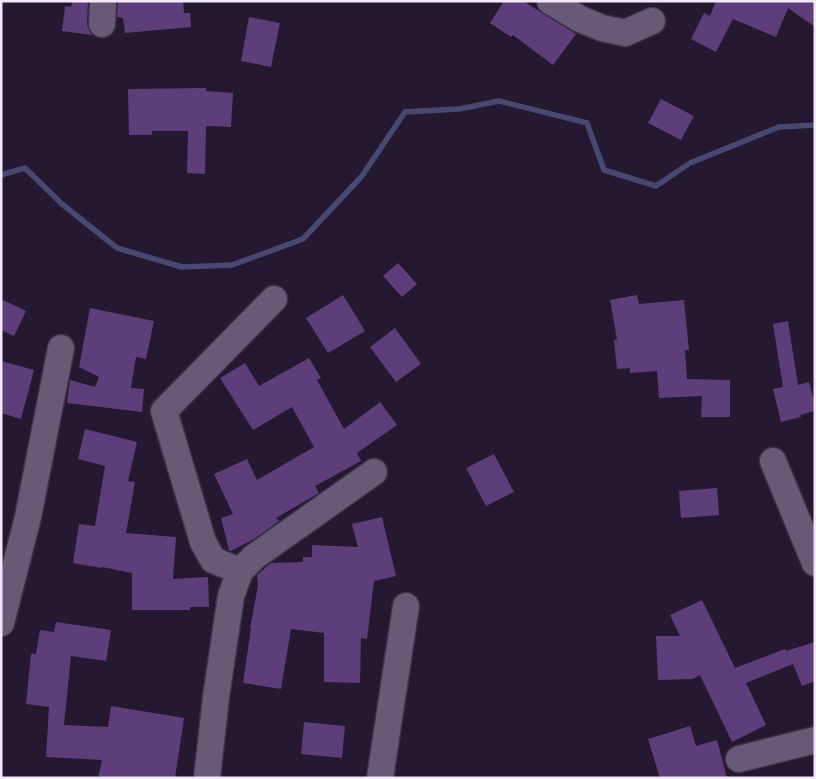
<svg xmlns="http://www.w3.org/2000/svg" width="816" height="779" viewBox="0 0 816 779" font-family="'Varela Round',sans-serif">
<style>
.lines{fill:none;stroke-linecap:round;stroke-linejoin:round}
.stream{stroke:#484973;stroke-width:5.5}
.building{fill:#5e3e7a}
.minor-casing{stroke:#3b3145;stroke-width:29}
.minor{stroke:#685a77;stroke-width:26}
</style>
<rect width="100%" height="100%" fill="#251831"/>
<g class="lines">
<polyline class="stream" points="1,175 25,168 62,204 117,248 182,267 232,265 303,239 362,176 405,112 459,109 499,101 587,123 604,170 656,186 690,163 779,127 815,125"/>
</g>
<g class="building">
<polygon points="73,1 88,1 87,24 89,30 92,35 62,31 65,6 71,7"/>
<polygon points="118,1 183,1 184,13 190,13 191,27 125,33 123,18 117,17"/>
<polygon points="504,1 523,1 576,34 553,65 513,35 511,37 490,23"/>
<polygon points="716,1 815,1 815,27 788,8 776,37 733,19 716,52 691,39 704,13 710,16"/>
<polygon points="249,17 280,23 271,67 241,61"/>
<polygon points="206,88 206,91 233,93 231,127 207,126 207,127 206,127 205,174 187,173 188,131 152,131 152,135 129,135 128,89"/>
<polygon points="661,99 694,116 681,140 648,123"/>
<polygon points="398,263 417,284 402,297 383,276"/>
<polygon points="343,295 365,331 328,353 306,318"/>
<polygon points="637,295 639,304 684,300 689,350 685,350 687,379 730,380 730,417 701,417 702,396 659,398 657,371 630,373 630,368 617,369 614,340 617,339 610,300"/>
<polygon points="1,299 26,311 14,336 1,330"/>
<polygon points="90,308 154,321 146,359 136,357 131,388 144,389 142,412 67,403 70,380 95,387 99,377 79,367"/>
<polygon points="788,321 798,385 809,382 815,404 815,411 800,415 801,417 781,422 773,389 783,387 773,324"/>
<polygon points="395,328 421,364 396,382 370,347"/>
<polygon points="309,358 321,378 317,380 344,429 380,402 397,425 357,453 361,461 315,486 319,493 276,518 279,521 254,539 231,551 229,550 221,518 233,514 214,474 247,459 257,480 314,447 292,407 253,430 220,378 245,363 259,386"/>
<polygon points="1,361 34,370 21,419 1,413"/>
<polygon points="85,429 137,442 128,481 135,482 126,533 176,537 173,579 208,577 209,607 190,607 190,610 132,610 132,573 102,567 102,568 73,563 79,524 95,526 105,466 78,459"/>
<polygon points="494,454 514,492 486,506 466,468"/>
<polygon points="717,488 719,515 681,518 679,491"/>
<polygon points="382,517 396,576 374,581 367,639 361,638 360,683 324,682 324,633 291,629 281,689 243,683 251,628 250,628 258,586 257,575 271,563 303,562 303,557 312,557 312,545 358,547 352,524"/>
<polygon points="702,600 735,668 785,649 786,651 815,642 815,681 802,686 793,664 746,683 766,725 732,742 700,675 693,679 658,680 656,636 680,636 670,615"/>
<polygon points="56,622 111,630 106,661 71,656 64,725 108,727 111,706 184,718 175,778 98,778 102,760 46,757 49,707 26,704 31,654 36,654 40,630 54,632"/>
<polygon points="304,722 345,726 342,758 301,754"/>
<polygon points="690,726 696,746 717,740 727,778 660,778 648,739"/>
</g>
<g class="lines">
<defs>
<g id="minor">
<polyline points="550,1 580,19 602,28 625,33 652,21"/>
<polyline points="102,24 103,1"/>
<polyline points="773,461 815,563"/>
<polyline points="240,571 213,560 203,542 164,411 274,299"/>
<polyline points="1,623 28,517 61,348"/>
<polyline points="739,759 815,740"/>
<polyline points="207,778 216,697 231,596 240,571 254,557 374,472"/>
<polyline points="380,778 406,606"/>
</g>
</defs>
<use href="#minor" class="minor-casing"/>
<use href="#minor" class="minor"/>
</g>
<rect width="816" height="779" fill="none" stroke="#f1e9fa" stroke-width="5"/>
</svg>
